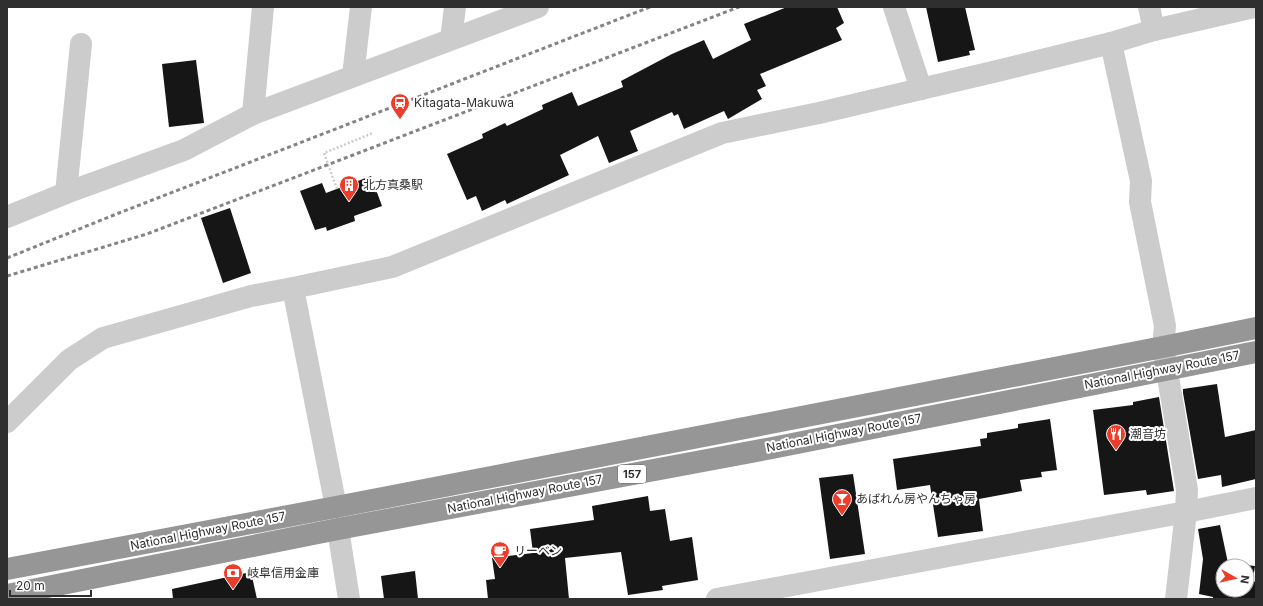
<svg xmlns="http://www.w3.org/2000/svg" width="1263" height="606" viewBox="0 0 1263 606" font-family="Inter,'Noto Sans JP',sans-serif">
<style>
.building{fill:#161616;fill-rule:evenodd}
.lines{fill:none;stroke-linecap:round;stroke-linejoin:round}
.path{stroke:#ccc;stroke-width:2.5;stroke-dasharray:2 2;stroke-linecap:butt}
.minor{stroke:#ccc;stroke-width:22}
.highway{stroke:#969696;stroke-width:22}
.rail{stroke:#848484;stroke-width:3;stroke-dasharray:4 3;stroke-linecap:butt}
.labels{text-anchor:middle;stroke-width:4;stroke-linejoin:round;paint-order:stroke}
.shield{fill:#fff;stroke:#6d6d6d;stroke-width:1}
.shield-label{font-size:11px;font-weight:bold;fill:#2f2f2f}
.poi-label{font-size:12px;fill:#2f2f2f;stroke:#fff;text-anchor:start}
.street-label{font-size:12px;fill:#2f2f2f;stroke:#fff}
</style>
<rect width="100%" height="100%" fill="#fff"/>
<g class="building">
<polygon points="787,7 837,7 844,23 836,28 842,40 760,74 766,86 757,90 762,99 728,119 724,111 684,129 678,114 674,116 672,112 630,131 638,151 609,163 598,136 560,155 569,175 507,204 505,200 482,211 476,196 467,200 447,154 483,138 482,134 505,123 507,126 543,109 542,105 572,92 578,106 623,87 621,81 672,54 704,40 713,59 751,40 744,24"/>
<polygon points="926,7 965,7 975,50 969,51 970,55 938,62"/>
<polygon points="196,60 204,123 169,127 162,64"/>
<polygon points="371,176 382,206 354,216 355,221 327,231 326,227 315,230 300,191 322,183 326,193"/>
<polygon points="230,208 251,273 223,283 201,218"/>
<polygon points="1217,384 1225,437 1256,430 1256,479 1222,487 1221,475 1198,479 1183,393 1183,389"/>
<polygon points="1159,397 1174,491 1147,495 1146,490 1104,495 1093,410 1133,405 1133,402"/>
<polygon points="1050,419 1057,470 1041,472 1042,477 1020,480 1022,491 979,499 983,531 938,537 930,485 897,490 893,459 981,446 980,439 987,438 987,433 1018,428 1018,424"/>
<polygon points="853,474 865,554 830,559 819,478"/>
<polygon points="648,496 650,511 665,509 670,541 692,537 698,580 662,586 663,590 628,595 621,552 565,558 569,599 488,599 486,580 495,579 492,558 533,553 530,529 594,520 592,506"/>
<path d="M1220,525l8,38 27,3 -2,14 3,3v16h-43v-2l-14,-3 4,-35 -5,-30zM1223,566h24v24h-24z"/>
<polygon points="415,571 418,599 384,599 381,576"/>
<polygon points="251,572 257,599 173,599 172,589"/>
</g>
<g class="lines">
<polyline class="path" points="337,189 324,153 373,133"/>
<g class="minor">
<polyline points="894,7 921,89"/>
<polyline points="1149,7 1154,30"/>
<polyline points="451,39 455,7"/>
<polyline points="1111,43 1141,181 1140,202 1165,326 1163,347 1187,490 1186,512 1176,599"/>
<polyline points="353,76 361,7"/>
<polyline points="253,114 263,7"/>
<polyline points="66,193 81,44"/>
<polyline points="7,217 66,193 184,150 253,114 538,7"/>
<polyline points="293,288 336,507"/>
<polyline points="7,422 69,360 103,338 251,296 293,288 392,267 722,133 819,113 993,72 1111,43 1154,30 1254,7"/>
<polyline points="338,529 349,599"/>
<polyline points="717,599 1186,512 1256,498"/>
</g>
<g class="highway">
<polyline points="7,569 336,507 1163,347 1256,328"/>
<polyline points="7,595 338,529 772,448 1256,352"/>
</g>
<g class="rail">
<polyline points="7,258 119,213 650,7"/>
<polyline points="7,276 147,234 739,7"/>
</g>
</g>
<defs>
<symbol id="station-pin" viewBox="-11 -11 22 30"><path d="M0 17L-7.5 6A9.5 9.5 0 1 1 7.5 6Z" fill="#ed3c2a" stroke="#fff"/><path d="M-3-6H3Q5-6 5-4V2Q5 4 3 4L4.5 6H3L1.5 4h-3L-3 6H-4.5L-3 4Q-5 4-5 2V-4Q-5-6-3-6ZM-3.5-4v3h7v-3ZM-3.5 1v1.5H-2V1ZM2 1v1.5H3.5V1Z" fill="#fff"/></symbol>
<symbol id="building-pin" viewBox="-11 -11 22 30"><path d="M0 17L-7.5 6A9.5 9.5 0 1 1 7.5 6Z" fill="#ed3c2a" stroke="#fff"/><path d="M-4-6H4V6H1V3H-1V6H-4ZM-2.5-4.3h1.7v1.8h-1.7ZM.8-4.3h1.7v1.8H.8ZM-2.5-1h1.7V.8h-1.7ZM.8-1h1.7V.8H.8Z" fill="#fff"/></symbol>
<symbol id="restaurant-pin" viewBox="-11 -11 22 30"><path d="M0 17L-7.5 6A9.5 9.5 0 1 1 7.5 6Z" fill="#ed3c2a" stroke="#fff"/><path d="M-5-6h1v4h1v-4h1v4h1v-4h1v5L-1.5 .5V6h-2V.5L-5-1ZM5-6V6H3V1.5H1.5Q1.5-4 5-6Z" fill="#fff"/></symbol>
<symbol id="bar-pin" viewBox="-11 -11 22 30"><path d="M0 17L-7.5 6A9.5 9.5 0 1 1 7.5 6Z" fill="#ed3c2a" stroke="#fff"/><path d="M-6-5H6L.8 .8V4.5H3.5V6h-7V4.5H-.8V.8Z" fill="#fff"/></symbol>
<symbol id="cafe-pin" viewBox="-11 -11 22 30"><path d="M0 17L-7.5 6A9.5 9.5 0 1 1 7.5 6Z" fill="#ed3c2a" stroke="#fff"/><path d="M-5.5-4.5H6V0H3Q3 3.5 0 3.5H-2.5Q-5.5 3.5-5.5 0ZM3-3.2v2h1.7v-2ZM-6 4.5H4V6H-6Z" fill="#fff"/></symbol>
<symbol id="bank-pin" viewBox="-11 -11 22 30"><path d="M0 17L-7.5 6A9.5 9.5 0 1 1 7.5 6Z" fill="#ed3c2a" stroke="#fff"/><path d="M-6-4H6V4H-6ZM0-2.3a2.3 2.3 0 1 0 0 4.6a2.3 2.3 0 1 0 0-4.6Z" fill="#fff"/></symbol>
</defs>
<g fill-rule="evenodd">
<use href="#station-pin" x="389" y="92" width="22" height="30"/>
<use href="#building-pin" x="338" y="174" width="22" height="30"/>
<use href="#restaurant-pin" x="1105" y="423" width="22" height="30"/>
<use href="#bar-pin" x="831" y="488" width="22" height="30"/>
<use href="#cafe-pin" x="489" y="540" width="22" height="30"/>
<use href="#bank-pin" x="222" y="562" width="22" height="30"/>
</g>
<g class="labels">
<rect class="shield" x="618" y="465" width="28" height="18" rx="3"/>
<g class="shield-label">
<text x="632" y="478">157</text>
</g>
<g class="poi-label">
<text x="414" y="107">Kitagata-Makuwa</text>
<text x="363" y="189">北方真桑駅</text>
<text x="1130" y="438">潮音坊</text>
<text x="856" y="503">あばれん房やんちゃ房</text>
<text x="514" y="555">リーベン</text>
<text x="247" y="577">岐阜信用金庫</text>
</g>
<g class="street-label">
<text transform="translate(1162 370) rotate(-11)" y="4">National Highway Route 157</text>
<text transform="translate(844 433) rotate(-11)" y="4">National Highway Route 157</text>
<text transform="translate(525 494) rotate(-11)" y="4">National Highway Route 157</text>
<text transform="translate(208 531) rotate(-11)" y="4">National Highway Route 157</text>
</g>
</g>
<rect width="1263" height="606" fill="none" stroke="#2f2f2f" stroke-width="16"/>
<g transform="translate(1235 578) rotate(98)"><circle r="19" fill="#ffffff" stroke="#acacac"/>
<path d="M0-3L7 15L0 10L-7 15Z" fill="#ed3c2a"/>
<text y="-6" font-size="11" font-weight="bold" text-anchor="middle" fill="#2f2f2f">N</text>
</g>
<path d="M10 590v6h81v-6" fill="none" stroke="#2f2f2f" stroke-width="2"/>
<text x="16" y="590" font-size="12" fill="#2f2f2f" stroke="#ffffff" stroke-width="3" paint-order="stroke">20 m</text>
</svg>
